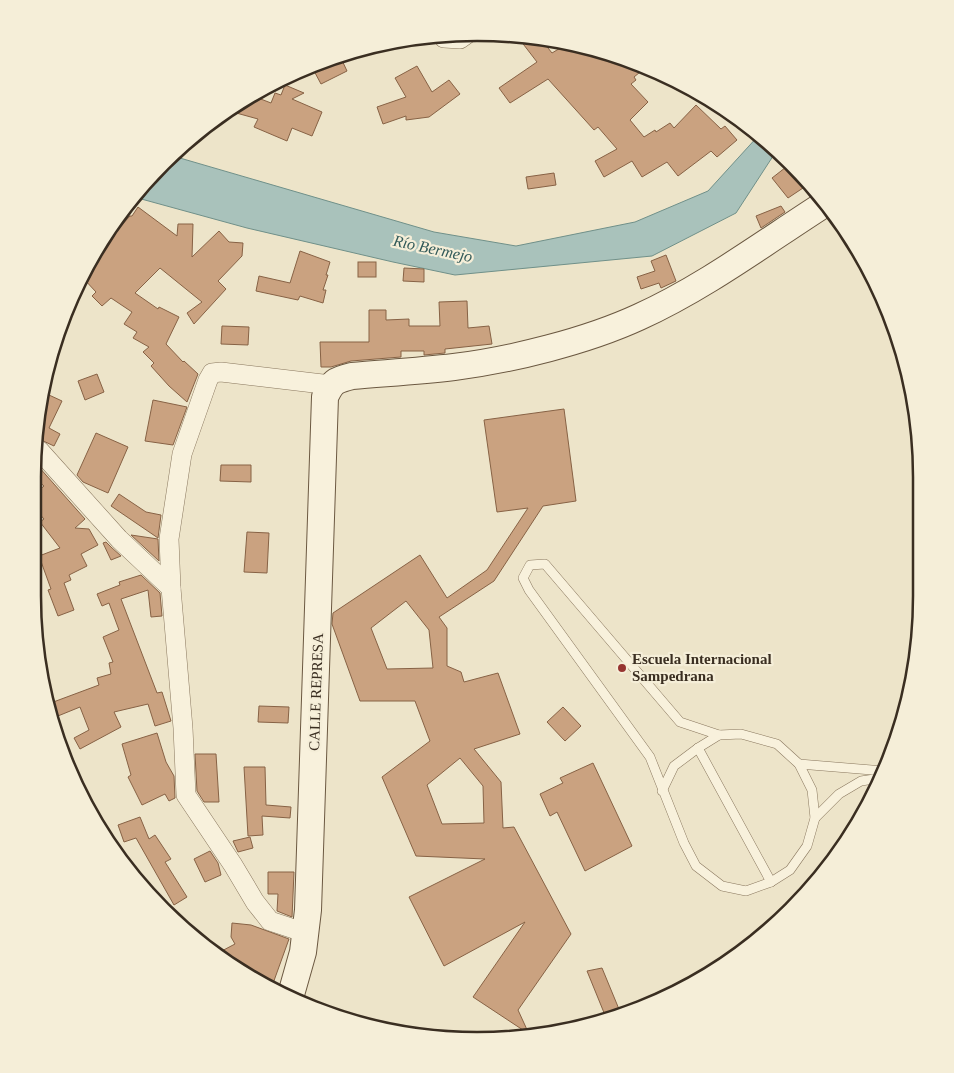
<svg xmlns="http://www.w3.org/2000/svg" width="954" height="1073" viewBox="0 0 954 1073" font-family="'Times New Roman',serif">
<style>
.water{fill:#a9c2bb;stroke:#709089}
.building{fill:#caa280;stroke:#876245;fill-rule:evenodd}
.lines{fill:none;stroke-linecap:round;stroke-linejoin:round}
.lane-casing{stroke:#89775e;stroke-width:10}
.street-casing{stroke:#89775e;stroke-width:20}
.secondary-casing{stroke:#6b5841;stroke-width:28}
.lane{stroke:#f8f1dc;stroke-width:9}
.street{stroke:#f8f1dc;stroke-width:19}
.secondary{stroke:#f8f1dc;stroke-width:26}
.poi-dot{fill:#963430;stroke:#f5eed8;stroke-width:2}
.labels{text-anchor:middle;stroke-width:4.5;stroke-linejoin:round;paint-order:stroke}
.poi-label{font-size:15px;font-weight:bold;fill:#3a2e21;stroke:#f5eed8;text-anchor:start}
.street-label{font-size:15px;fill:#3a2e21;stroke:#f5eed8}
.water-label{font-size:16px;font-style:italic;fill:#315958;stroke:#f5eed8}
.rim{fill:none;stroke:#3a2e21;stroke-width:2.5}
</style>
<rect width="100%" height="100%" fill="#ede4c9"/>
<polygon class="water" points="759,135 777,150 736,213 652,256 455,275 393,262 247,228 134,197 143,184 173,156 434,232 516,246 635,222 708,191"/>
<g class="building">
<polygon points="517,36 540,38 552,53 567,44 618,56 626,65 630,61 645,68 634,77 636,80 631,84 648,102 630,120 644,137 655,130 656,132 670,123 674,128 696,105 721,129 725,126 737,140 717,157 711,151 678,176 667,162 642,177 632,161 604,177 595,161 617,149 598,127 594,130 548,79 510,103 499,88 537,62"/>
<polygon points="340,56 347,71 321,84 313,69"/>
<polygon points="417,66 432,92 449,80 460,94 429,117 406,120 406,116 383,124 377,107 406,97 395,78"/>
<polygon points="285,85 304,93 292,99 322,112 312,136 292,128 287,141 254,127 258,119 229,111 253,96 271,103 275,93 281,95"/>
<polygon points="790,164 809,184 788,198 772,178"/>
<polygon points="554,173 556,185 528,189 526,177"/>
<polygon points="781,206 785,212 761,228 756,216"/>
<polygon points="138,207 177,236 178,224 193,224 192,257 219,231 229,242 243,243 242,256 218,281 226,289 194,324 187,313 202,302 160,268 135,293 158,309 159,307 179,317 166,344 183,362 184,361 198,374 187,402 169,386 151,366 154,363 143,352 149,347 133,338 137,332 124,324 132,312 111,298 102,306 92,296 96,292 83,278 89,263 108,244 106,242 130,216 132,216"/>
<polygon points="300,251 330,262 326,275 328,275 323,290 326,290 323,303 300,296 298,300 256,291 259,276 290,283"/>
<polygon points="666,255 676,281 661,288 659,283 641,289 637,277 655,271 651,261"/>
<rect x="358" y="262" width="18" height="15"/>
<polygon points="404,268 424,269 424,282 403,281"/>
<polygon points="467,301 468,328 489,326 492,344 445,349 445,353 424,355 424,351 401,351 401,357 351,361 331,367 321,367 320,342 369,342 369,310 386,310 386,320 409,319 409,326 440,326 439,302"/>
<polygon points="222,326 249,327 248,345 221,344"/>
<polygon points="97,374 104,392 85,400 78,381"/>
<polygon points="49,395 62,401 49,428 60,434 54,446 39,439 40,414"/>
<polygon points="153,400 187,407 173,445 145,441"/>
<path d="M564,409l12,92 -33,5 -49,75 -55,36 8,11v38l14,6 3,10 34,-9 22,61 -46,15 27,33 2,46 11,-1 57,107 -53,76 11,24 -56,-37 52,-75 -81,44 -35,-69 76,-38 -69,-3 -34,-79 48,-36 -15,-40h-55l-28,-77 1,-11 87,-58 27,43 40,-28 41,-62 -31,4 -13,-92zM406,601l23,29 4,38 -46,1 -16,-41zM460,758l23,28 1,37 -42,1 -15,-39z"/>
<polygon points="96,433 128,447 108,493 83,482 77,475"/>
<polygon points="221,465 251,465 251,482 220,481"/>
<polygon points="38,466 85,519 75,528 89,529 98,545 81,554 87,566 69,575 71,580 64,583 74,610 58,616 48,590 51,589 39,556 60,548 40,522 44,519 36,510 37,492 44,486 37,480"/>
<polygon points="119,494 146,512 161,515 158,538 111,506"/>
<polygon points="247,532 269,533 267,573 244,572"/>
<polygon points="131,535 158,539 159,561"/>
<polygon points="106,542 111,547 121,556 111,560 103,543"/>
<polygon points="141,575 160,593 162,616 151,617 148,590 121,599 157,693 162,692 171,721 155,726 148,704 114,712 121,727 80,749 74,738 89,730 80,707 53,718 48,704 99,685 97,678 111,674 109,663 113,662 103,637 119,630 109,603 102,606 97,594 120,585 119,582"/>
<polygon points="259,706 289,707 288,723 258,722"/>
<polygon points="563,707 581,726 565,741 547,722"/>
<polygon points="157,733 166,762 174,776 175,798 169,801 165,794 142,805 128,777 131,775 122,744"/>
<polygon points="195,754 216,754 219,802 204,802 197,791"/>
<polygon points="593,763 632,846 585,871 557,812 550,816 540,794 563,783 560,778"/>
<polygon points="244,767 265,767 266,805 291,807 290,818 262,816 263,835 248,836"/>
<polygon points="140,817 149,839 155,835 171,859 165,862 187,897 174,905 136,838 124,842 118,825"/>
<polygon points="250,837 253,848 238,852 233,841"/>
<polygon points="210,851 218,863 221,875 205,882 194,859"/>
<polygon points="268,872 294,872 292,917 277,911 278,894 268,894"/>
<polygon points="232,923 251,925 289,939 271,989 216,954 235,944 231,937"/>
<polygon points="602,968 621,1014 607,1020 587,971"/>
</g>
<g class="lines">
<defs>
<g id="lane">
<polygon points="545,564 680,722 719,735 741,734 777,744 799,764 812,790 815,818 807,846 790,870 771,882 746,891 722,886 696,866 684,843 650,757 529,590 523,578 530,565"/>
<polyline points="698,748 771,882"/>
<polyline points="799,764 884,771"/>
<polyline points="662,791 674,766 698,748 719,735"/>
<polyline points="815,818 839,794 861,781 881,778"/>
</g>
<g id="street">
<polyline points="442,34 444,38 460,39 467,34"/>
<polyline points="39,450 119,539 171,588"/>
<polyline points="306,933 270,921 255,902 233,865 186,795 183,728 171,588 169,539 182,454 208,380 212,373 221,372 331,385"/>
</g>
<path id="secondary" d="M290,998l13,-46 5,-42 17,-513c7,-15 10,-17 27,-21 34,-3 68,-5 102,-9 57,-7 133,-26 185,-50 66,-30 126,-75 187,-114"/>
</defs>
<use href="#lane" class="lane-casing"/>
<use href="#street" class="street-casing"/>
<use href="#secondary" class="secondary-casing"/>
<use href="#lane" class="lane"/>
<use href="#street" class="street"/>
<use href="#secondary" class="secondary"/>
</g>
<circle class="poi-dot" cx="622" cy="668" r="5"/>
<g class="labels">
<g class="poi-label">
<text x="632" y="664">Escuela Internacional<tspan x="632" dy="17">Sampedrana</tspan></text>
</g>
<g class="street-label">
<text transform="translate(316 692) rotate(-88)" y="5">CALLE REPRESA</text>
</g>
<g class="water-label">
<text transform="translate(433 248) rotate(12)" y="6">Río Bermejo</text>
</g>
</g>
<path d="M0 0H954V1073H0ZM477 41H477A436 436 0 0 1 913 477V596A436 436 0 0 1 477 1032H477A436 436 0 0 1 41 596V477A436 436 0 0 1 477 41Z" fill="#f5eed8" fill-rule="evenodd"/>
<path class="rim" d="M477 41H477A436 436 0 0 1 913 477V596A436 436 0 0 1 477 1032H477A436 436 0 0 1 41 596V477A436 436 0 0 1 477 41Z"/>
</svg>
